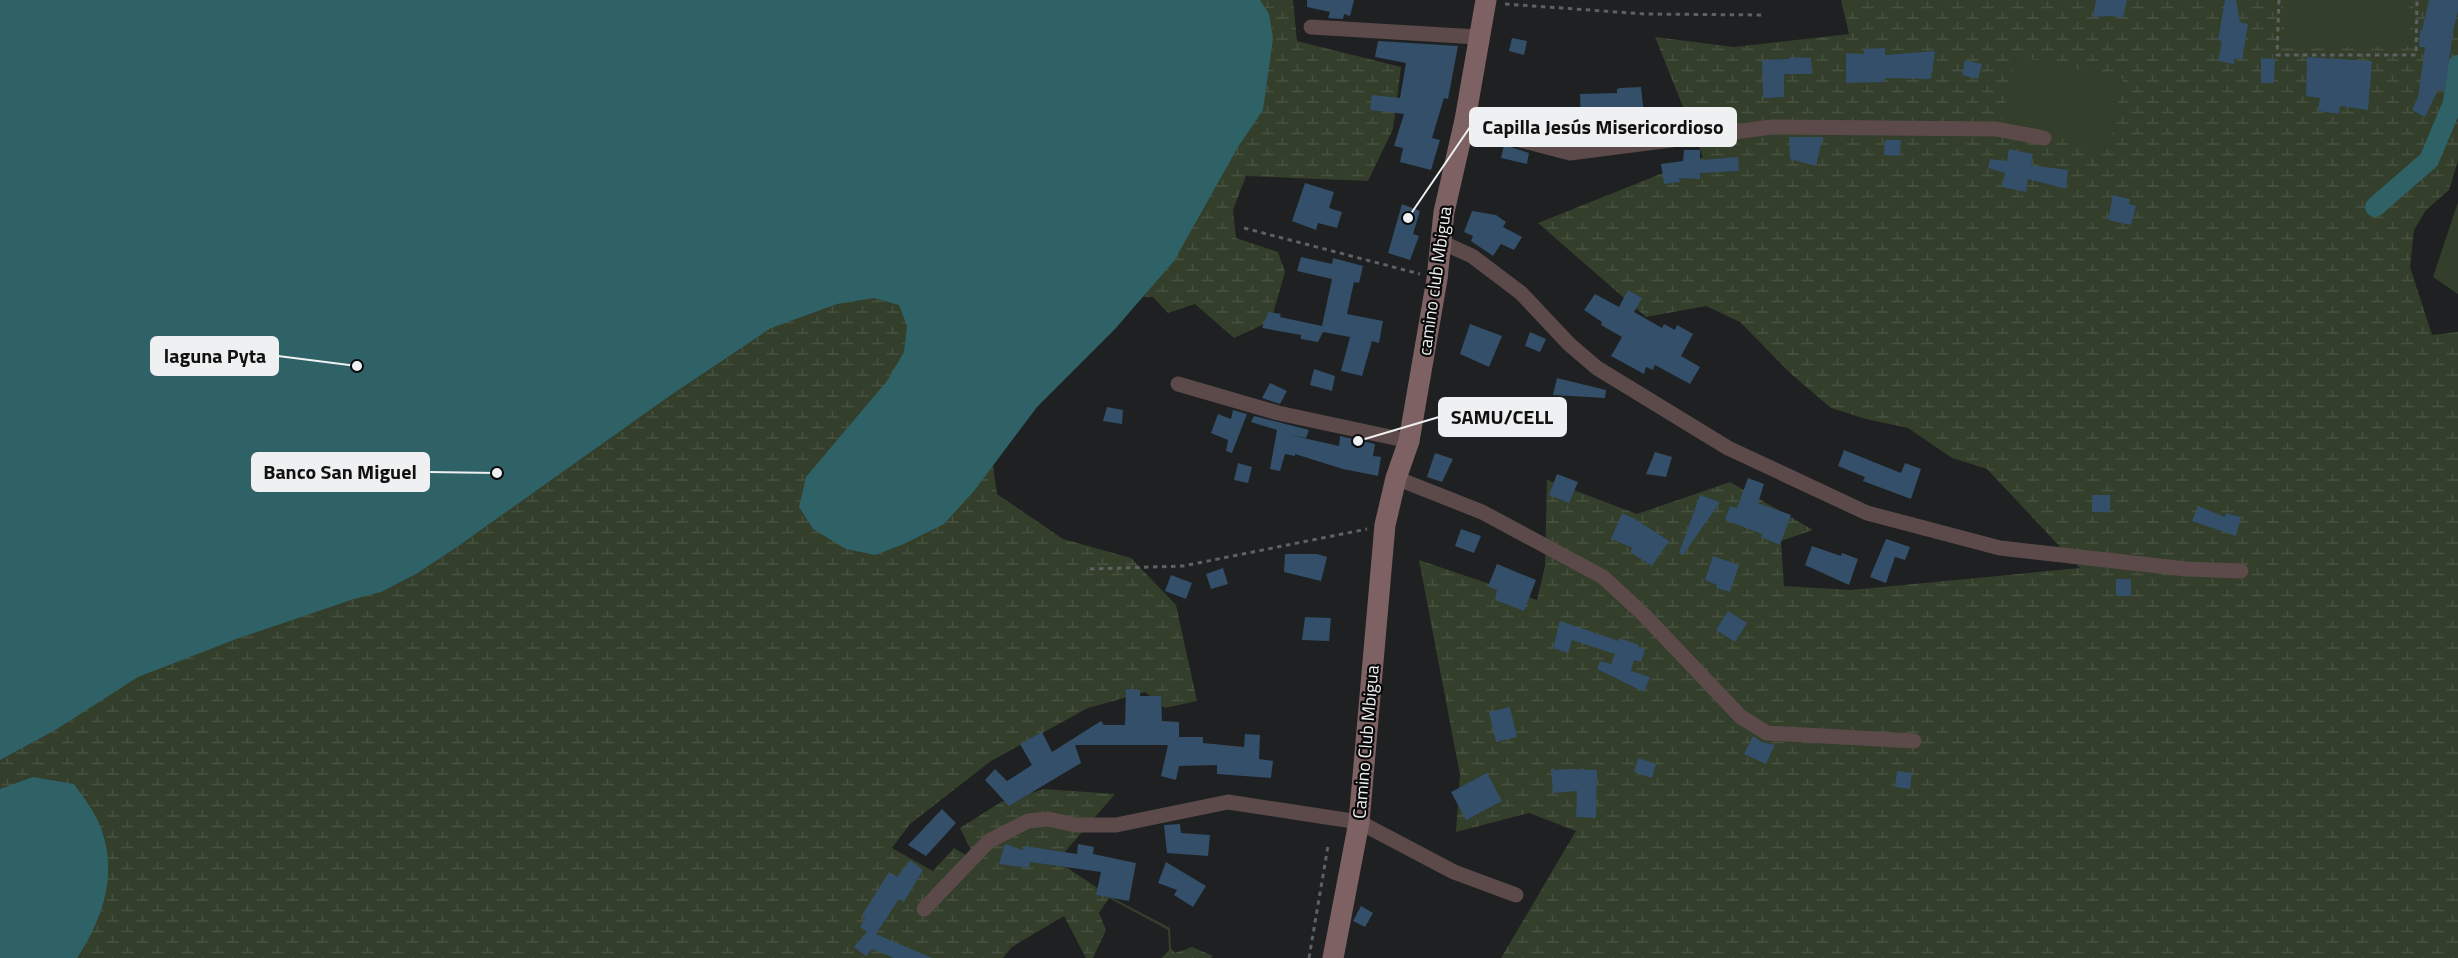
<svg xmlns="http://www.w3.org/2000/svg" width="2458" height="958" viewBox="0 0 2458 958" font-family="'Titillium Web',sans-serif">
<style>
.wetland{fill:url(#wetland-marsh)}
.park{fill:#333e2b}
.water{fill:#2f6267}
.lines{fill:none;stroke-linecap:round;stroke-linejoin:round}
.canal{stroke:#2f6267;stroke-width:20}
.building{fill:#334f69}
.path{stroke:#5e6061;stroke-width:3;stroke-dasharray:4.5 4.5;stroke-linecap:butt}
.minor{stroke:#5c4a4a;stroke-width:15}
.secondary{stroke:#7e6163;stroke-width:21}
.labels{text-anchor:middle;stroke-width:4.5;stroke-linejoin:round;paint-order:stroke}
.street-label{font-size:18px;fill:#eff0f1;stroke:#09090a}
.leader{fill:none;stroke:#eff0f1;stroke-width:2}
.callout-dot{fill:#eff0f1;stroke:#09090a;stroke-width:2}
.callout{fill:#eff0f1;stroke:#eff0f1;stroke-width:2}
.callout-label{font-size:20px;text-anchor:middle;font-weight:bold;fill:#111}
</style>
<defs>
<pattern id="wetland-marsh" width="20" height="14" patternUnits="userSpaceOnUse" patternTransform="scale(1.5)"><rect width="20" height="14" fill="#333e2b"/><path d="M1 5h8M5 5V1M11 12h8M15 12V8" fill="none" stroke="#475140"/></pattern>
</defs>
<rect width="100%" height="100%" fill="#1e2021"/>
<g class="wetland">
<polygon points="0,0 1293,0 1297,41 1401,67 1393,129 1368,181 1246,176 1233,210 1236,238 1278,252 1285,272 1271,321 1234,338 1195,304 1168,313 1153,297 1127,297 991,451 997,494 1063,539 1131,558 1176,605 1197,701 1165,708 1145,692 1088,708 991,761 910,824 892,848 933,871 954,848 977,862 960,828 1001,802 1044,789 1115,794 1057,861 1111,897 1170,928 1171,948 1175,953 1192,947 1213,956 1211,958 1162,958 1169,950 1168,930 1109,898 1099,913 1106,930 1093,958 1086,958 1064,916 1012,947 1003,958 0,958"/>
<polygon points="1841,0 2458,0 2458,161 2449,190 2426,210 2414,230 2410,267 2432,335 2458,332 2458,958 1501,958 1576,831 1529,813 1456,832 1460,775 1419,560 1537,600 1545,566 1547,480 1637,514 1730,482 1813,530 1781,541 1784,586 1851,590 2080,568 1987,469 1952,458 1908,428 1866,419 1831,408 1790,373 1740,322 1706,306 1646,317 1538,223 1703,157 1655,37 1734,47 1849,34"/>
</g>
<g class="park">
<polygon points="2283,0 2409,0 2411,46 2285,48"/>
<polygon points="2016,56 2123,79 2109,149 2001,125"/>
<polygon points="2458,202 2458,294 2433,277"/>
</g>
<g class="water">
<polygon points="0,0 1260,0 1269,14 1273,39 1263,110 1238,147 1174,261 1115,329 1037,407 974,491 944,524 904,544 875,555 846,549 813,529 799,507 806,477 887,381 904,352 907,326 899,305 874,298 837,304 771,328 671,395 457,547 416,574 381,592 354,599 239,638 138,677 57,729 0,760"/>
<path d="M33,777l41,7c8,11 17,23 23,35 23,48 8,97 -20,139h-77v-169z"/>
</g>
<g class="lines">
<polyline class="canal" points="2375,207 2429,160 2453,103 2458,65"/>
</g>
<g class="building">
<polygon points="1307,0 1354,0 1350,16 1344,14 1343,19 1328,18 1330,12 1307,7"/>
<polygon points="2096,0 2127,0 2123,18 2111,16 2093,17"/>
<polygon points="2225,0 2236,0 2240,22 2248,24 2242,60 2235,58 2234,64 2218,61 2222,41 2218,40"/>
<polygon points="2429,0 2458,0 2458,11 2453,31 2445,91 2438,90 2425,117 2412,110 2418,97 2425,47 2419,47 2420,30 2422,30"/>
<polygon points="1512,38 1527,41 1524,55 1509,51"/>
<polygon points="1378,41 1458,46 1448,99 1444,98 1432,138 1440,140 1431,170 1400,162 1403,148 1394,146 1404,114 1370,110 1372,95 1400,98 1406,63 1375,57"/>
<polygon points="1885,48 1885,55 1935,51 1931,79 1885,78 1885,82 1846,83 1846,53 1864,54 1864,49"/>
<polygon points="1790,57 1811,58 1812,74 1784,74 1784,97 1763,98 1762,60 1790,59"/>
<polygon points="2307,57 2372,61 2368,110 2340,106 2339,114 2318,111 2320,98 2306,96"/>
<polygon points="2261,58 2275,59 2274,83 2261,83"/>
<polygon points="1965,60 1982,64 1978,79 1962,75"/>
<polygon points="1641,87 1644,115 1603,119 1603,124 1581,125 1580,94 1617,93 1617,89 1620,88"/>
<polygon points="1789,137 1823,137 1816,166 1790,159"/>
<polygon points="1885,140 1901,140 1900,156 1884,155"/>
<polygon points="1504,145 1529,153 1527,164 1501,158"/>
<polygon points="2009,149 2033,154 2031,165 2068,170 2066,189 2028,179 2026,192 2002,187 2005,173 1988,168 1990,159 2007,161"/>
<polygon points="1684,150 1700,150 1700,160 1738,157 1739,171 1700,173 1700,179 1679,178 1680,182 1664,184 1661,164 1683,161"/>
<polygon points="1305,183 1334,192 1329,208 1342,212 1337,228 1318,223 1316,230 1292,221"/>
<polygon points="2113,195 2130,199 2129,204 2136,206 2131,225 2108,220"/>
<polygon points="1402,204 1420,211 1413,234 1419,236 1410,260 1388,253"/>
<polygon points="1472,211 1496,215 1506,222 1503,227 1522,237 1514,250 1501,244 1493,256 1471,241 1473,236 1464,232"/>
<polygon points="1301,257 1332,264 1333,258 1363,266 1359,283 1354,282 1347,314 1383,321 1379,343 1372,341 1362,376 1341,371 1350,337 1323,332 1318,342 1301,339 1301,335 1262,328 1268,312 1281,314 1280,317 1322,326 1332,279 1297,271"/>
<polygon points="1628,290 1642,298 1634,312 1662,328 1664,324 1675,330 1677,325 1693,334 1681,356 1700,367 1690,384 1655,365 1653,370 1646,367 1644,374 1611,356 1622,337 1601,325 1602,322 1584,310 1595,294 1619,307"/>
<polygon points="1470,324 1502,336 1489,367 1460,354"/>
<polygon points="1530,332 1546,339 1540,352 1525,346"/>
<polygon points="1314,369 1335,376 1332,391 1310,385"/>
<polygon points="1557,378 1606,390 1605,398 1553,395"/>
<polygon points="1270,383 1287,391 1280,404 1262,398"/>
<polygon points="1107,407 1123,410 1122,424 1103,421"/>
<polygon points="1233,410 1247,414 1232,453 1226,451 1228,440 1211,433 1218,414 1231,419"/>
<polygon points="1254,416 1309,430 1306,438 1290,435 1339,446 1340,436 1375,444 1373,456 1381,457 1378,476 1343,469 1295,454 1295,456 1285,454 1280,471 1270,469 1277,430 1251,422"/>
<polygon points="1844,450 1901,473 1905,463 1921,469 1911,499 1863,481 1865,477 1838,466"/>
<polygon points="1655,452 1672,457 1666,477 1646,474"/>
<polygon points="1435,453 1453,459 1442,482 1427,477"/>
<polygon points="1238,463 1252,467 1248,483 1234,480"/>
<polygon points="1557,474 1578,482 1569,503 1549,495"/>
<polygon points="1748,478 1764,484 1758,503 1791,515 1780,545 1761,537 1762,534 1725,520 1730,506 1737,508"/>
<polygon points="1700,495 1720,502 1683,555 1679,553"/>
<rect x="2092" y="495" width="18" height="17"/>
<polygon points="2198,506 2225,517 2226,513 2241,517 2236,536 2192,521"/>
<polygon points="1622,513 1635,519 1669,541 1652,566 1630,552 1633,548 1611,539"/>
<polygon points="1461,529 1481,536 1474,553 1455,546"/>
<polygon points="1886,539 1910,547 1905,560 1895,557 1886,583 1870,577"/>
<polygon points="1812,546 1841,556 1842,553 1858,559 1849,585 1805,565"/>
<polygon points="1285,554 1317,554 1327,557 1321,581 1284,572"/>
<polygon points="1713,556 1739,565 1730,592 1716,588 1717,585 1705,580"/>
<polygon points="1497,564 1536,580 1524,611 1495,600 1497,590 1488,586"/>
<polygon points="1223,568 1228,584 1211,589 1206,574"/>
<polygon points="1171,575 1192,583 1186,599 1165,591"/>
<rect x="2116" y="579" width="15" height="17"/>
<polygon points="1728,611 1747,623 1735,642 1716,630"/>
<polygon points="1305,617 1331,618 1329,641 1302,640"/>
<polygon points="1560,621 1619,641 1619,638 1639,645 1638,647 1645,649 1641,662 1634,660 1631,671 1650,677 1644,692 1597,669 1600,661 1611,664 1615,654 1572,640 1568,653 1553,648"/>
<polygon points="1126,689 1140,690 1140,696 1161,696 1162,721 1179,722 1179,737 1203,737 1203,743 1244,747 1245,734 1260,735 1259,759 1273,761 1271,778 1217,774 1217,765 1179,766 1176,780 1161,776 1168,745 1075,745 1081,763 1009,806 985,780 995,769 1007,781 1032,765 1020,744 1042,732 1052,752 1101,721 1104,725 1125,725"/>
<polygon points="1510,707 1517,737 1496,742 1489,712"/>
<polygon points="1753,736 1762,742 1775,745 1766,764 1744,754"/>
<polygon points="1638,758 1656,764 1652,778 1634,772"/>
<polygon points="1571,769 1597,770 1596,818 1576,817 1577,791 1553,793 1551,770"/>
<polygon points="1897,771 1912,773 1910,789 1895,787"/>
<polygon points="1487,773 1502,801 1466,820 1451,792"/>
<polygon points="942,809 956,823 926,856 908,845"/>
<polygon points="1180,824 1181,833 1210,835 1208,856 1167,853 1164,825"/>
<polygon points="1005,844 1023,850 1024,846 1077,854 1078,844 1094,847 1093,854 1136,863 1129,901 1096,895 1101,872 1030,862 1029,868 999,864"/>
<polygon points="910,860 923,870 904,902 899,899 876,934 932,958 894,958 872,949 866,956 854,947 867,932 860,927 865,918 862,915 889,872 897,877"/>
<polygon points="1166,862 1206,886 1193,907 1174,895 1177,890 1158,883"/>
<polygon points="1361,906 1373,913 1365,927 1353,921"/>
</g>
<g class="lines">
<g class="path">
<polyline points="2279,0 2277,55 2416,55 2417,0"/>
<polyline points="1505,4 1645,14 1765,15"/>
<polyline points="1244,228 1420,274"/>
<polyline points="1090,569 1183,566 1367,529"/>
<polyline points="1309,958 1328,846"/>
</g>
<g class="minor">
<polyline points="1311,27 1478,37"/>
<polyline points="1465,120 1520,140 1570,153 1772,127 1996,129 2044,138"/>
<polyline points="1439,241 1472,256 1521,293 1569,344 1597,368 1728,448 1867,513 2000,548 2186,569 2241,571"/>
<polyline points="1178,384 1278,413 1409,441"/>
<polyline points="1396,478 1482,512 1603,577 1644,615 1741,717 1767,733 1914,741"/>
<polyline points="924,909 989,841 1028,821 1048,819 1075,825 1116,825 1228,802 1359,822 1454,872 1516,895"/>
</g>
<polyline class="secondary" points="1333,958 1359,822 1385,525 1396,478 1409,441 1437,279 1444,212 1465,120 1486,0"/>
</g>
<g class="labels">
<g class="street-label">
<text transform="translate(1435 281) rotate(-82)" y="6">camino club Mbigua</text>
<text transform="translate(1366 742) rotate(-85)" y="6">Camino Club Mbigua</text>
</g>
</g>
<path class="leader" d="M1408 218L1470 127M357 366L278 356M1358 441L1439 417M497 473L429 472"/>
<g class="callout-dot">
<circle cx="1408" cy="218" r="6"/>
<circle cx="357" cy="366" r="6"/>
<circle cx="1358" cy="441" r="6"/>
<circle cx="497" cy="473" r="6"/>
</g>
<g class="callout">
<rect x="1470" y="108" width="266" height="38" rx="6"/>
<rect x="151" y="337" width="127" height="38" rx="6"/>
<rect x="1439" y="398" width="127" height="38" rx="6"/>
<rect x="252" y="453" width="177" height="38" rx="6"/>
</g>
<g class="callout-label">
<text x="1603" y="134">Capilla Jesús Misericordioso</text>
<text x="215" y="363">laguna Pyta</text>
<text x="1502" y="424">SAMU/CELL</text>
<text x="340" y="479">Banco San Miguel</text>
</g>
</svg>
